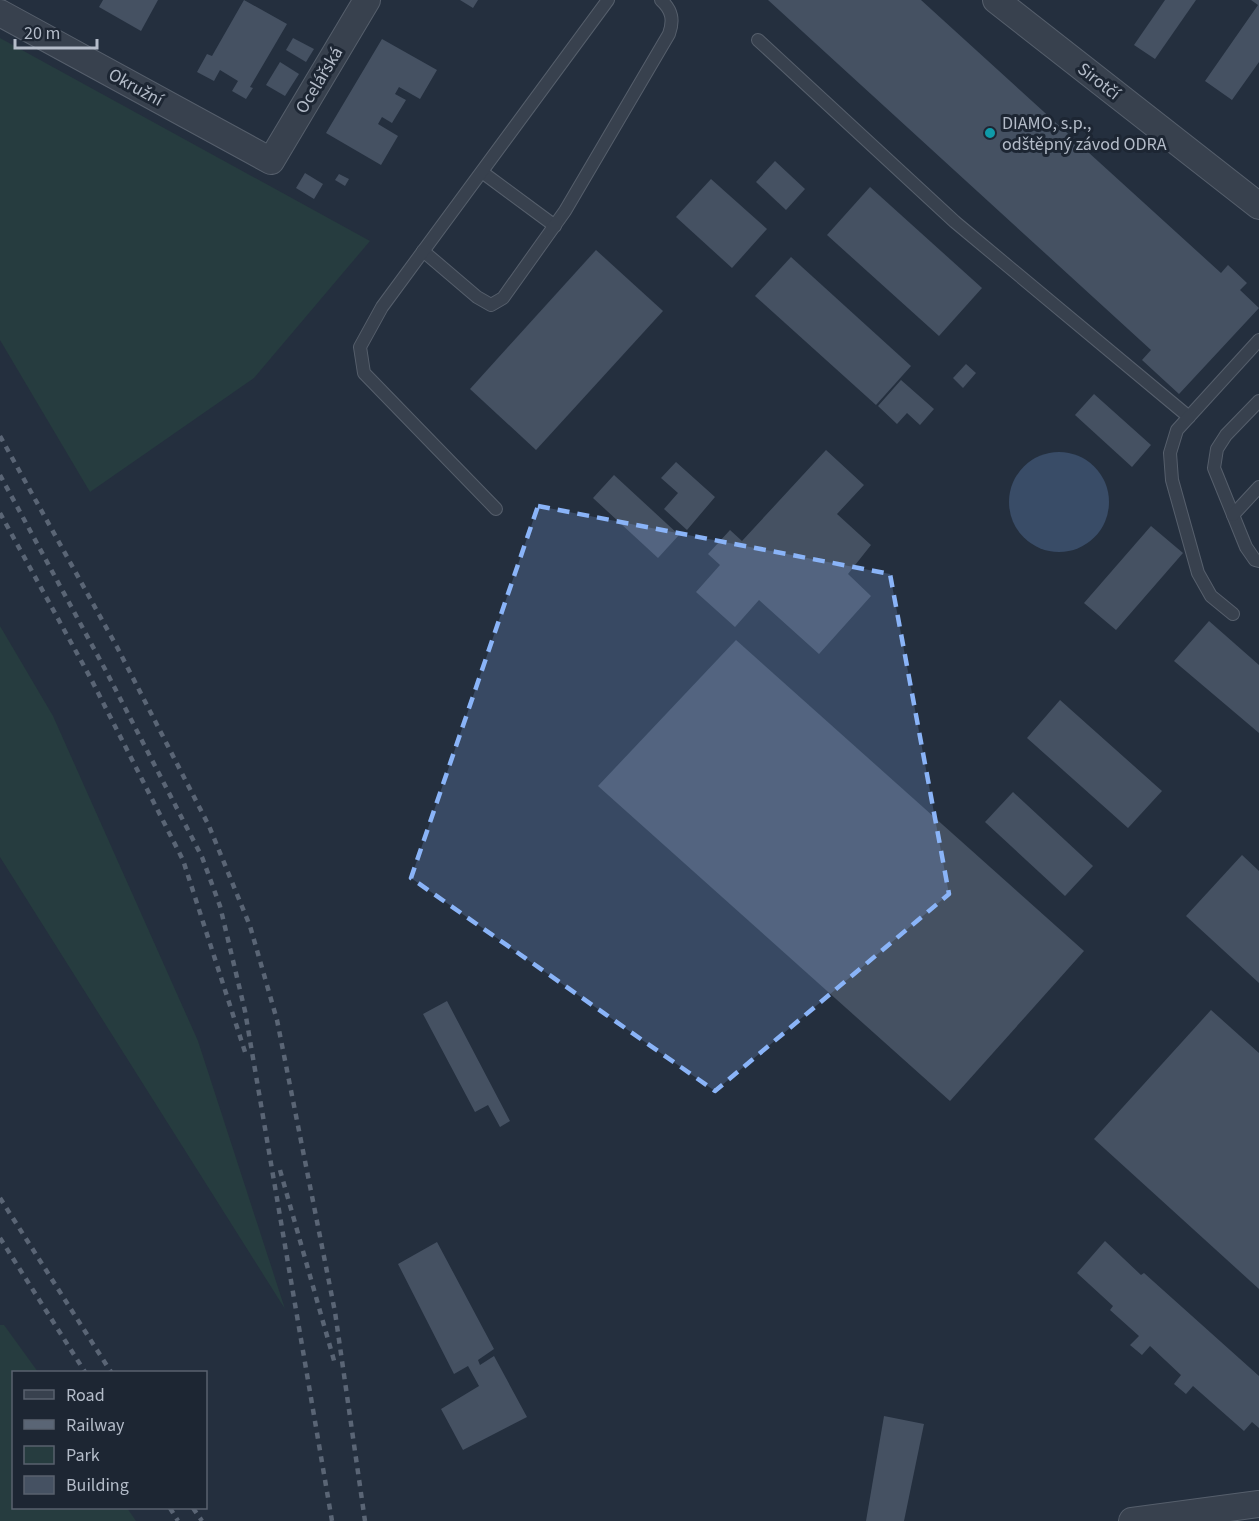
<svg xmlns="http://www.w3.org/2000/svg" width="1259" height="1521" viewBox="0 0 1259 1521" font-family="'Source Sans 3',sans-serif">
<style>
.green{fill:#263c3f}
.water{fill:#394c67}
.building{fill:#455162}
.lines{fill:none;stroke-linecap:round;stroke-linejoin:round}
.lane-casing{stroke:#565f6c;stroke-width:14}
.street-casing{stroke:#565f6c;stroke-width:28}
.lane{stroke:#38414e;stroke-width:12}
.street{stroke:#38414e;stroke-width:26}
.rail{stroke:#5a6575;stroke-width:4.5;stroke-dasharray:6 6;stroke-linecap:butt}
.marked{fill:#8ab4f8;fill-opacity:0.2;stroke:#8ab4f8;stroke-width:4.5;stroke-dasharray:12 8;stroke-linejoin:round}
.culture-dot{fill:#0f9aa8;stroke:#1d2633;stroke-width:2}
.labels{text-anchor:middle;stroke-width:6;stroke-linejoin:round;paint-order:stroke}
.street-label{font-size:18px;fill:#b4bcc9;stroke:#1d2633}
.poi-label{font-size:18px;fill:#b4bcc9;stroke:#1d2633;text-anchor:start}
</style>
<rect width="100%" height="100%" fill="#242f3e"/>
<g class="green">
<polygon points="0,38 370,241 254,378 90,492 0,340"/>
<polygon points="0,626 53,716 198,1041 285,1309 0,857"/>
<polygon points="0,1325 4,1325 38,1372 14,1372 14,1508 127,1508 136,1521 0,1521"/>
</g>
<circle class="water" cx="1059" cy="502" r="50"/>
<g class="building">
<polygon points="103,0 158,0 141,31 99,7"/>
<polygon points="244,0 287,24 250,87 253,88 246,99 232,91 238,81 220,70 214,81 197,72 207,54 212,56"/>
<polygon points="460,0 478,0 473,8"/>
<polygon points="768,0 921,0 1221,273 1228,265 1247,283 1240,290 1259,308 1179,394 1142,360 1151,350"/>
<polygon points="1165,0 1196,0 1155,59 1134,45"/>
<polygon points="1251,0 1259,0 1259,62 1232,100 1205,81 1258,5"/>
<polygon points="293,38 314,49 306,62 286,50"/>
<polygon points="382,39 437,70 420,99 399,87 395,94 406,100 392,123 382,117 378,124 398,136 381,165 326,133"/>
<polygon points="280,62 299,74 285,96 266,85"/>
<polygon points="775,161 805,189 786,210 756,182"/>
<polygon points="305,173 323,184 314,199 296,188"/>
<polygon points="339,174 349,179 345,186 335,180"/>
<polygon points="711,179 767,229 732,268 676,217"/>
<polygon points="870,187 982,288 939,336 827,235"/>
<polygon points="596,250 663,311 536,450 470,389"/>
<polygon points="791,257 911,366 876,405 755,296"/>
<polygon points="966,364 976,373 963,388 953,378"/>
<polygon points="901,380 934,409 920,425 907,413 897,424 878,406"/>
<polygon points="1094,394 1151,445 1132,467 1075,415"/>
<polygon points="826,450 864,485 837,514 871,545 848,574 871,596 819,654 759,600 735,627 696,592 720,565 708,554 730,530 742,541"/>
<polygon points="676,462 715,497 687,530 664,509 678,493 661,478"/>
<polygon points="614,475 679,535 658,558 593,498"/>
<polygon points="1151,526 1183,553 1116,630 1084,603"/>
<polygon points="1209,621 1259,665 1259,733 1174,661"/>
<polygon points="736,640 1084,951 950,1101 598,786"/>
<polygon points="1060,700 1162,791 1128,828 1027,738"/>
<polygon points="1013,792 1093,866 1065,896 985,822"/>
<polygon points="1242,855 1259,871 1259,983 1186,916"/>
<polygon points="447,1001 510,1121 500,1127 488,1105 475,1112 423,1014"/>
<polygon points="1211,1010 1259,1053 1259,1289 1094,1139"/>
<polygon points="1105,1241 1141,1275 1144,1273 1259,1376 1259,1428 1252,1422 1244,1431 1193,1386 1186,1394 1174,1384 1181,1375 1150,1346 1142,1355 1130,1345 1139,1336 1110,1310 1113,1306 1077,1273"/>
<polygon points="437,1242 494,1349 478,1360 480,1365 494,1356 527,1417 463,1450 441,1409 479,1386 468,1366 454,1374 398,1264"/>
<polygon points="884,1416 924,1424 904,1521 866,1521"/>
</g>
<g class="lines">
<defs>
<g id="lane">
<polyline points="758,40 955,222 1189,417"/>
<polyline points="482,172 555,226"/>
<path d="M423,251l54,46 14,8 12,-7 62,-87 104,-177c5,-14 3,-24 -8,-34"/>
<polyline points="1259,401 1226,435 1217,449 1214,468 1246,547 1255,560 1259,561"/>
<polyline points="496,509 364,373 360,347 382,307 608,0"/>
<polyline points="1233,515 1259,487"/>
<polyline points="1233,614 1211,596 1198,573 1172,480 1170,453 1177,430 1259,340"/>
</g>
<g id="street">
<polyline points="996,0 1259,206"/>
<polyline points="0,13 271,161 367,0"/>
<polyline points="1132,1521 1259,1504"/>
</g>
</defs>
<use href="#lane" class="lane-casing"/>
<use href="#street" class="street-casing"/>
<use href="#lane" class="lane"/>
<use href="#street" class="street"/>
<g class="rail">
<polyline points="0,436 117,647 209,826 250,926 277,1020 335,1312 365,1521"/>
<polyline points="0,475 106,671 202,857 220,906 245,1011 332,1521"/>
<polyline points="0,513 90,677 183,860 246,1055"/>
<polyline points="280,1170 335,1364"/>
<polyline points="0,1198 111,1372"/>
<polyline points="0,1238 85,1372"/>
<polyline points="170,1508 178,1521"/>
<polyline points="193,1508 202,1521"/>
</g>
</g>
<path class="marked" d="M538,506l352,68 59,320 -234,197 -304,-213z"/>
<circle class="culture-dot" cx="990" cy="133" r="6"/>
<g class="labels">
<g class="street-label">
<text transform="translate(319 80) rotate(-59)" y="6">Ocelářská</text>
<text transform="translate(1099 81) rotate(38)" y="6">Sirotčí</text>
<text transform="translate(136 87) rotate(29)" y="6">Okružní</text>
</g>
<g class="poi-label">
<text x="1002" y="129">DIAMO, s.p.,<tspan x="1002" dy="21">odštěpný závod ODRA</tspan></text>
</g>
</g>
<rect x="12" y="1371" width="195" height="138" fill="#1d2633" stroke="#59626f" stroke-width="1.5"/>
<rect x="24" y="1390" width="30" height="9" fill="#38414e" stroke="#59626f" stroke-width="1.5"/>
<text x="66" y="1401" font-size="18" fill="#b4bcc9">Road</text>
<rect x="24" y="1420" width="30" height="9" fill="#5a6575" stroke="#59626f" stroke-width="1.5"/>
<text x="66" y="1431" font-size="18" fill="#b4bcc9">Railway</text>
<rect x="24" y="1446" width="30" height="18" fill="#263c3f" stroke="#59626f" stroke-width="1.5"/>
<text x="66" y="1461" font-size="18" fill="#b4bcc9">Park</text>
<rect x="24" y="1476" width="30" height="18" fill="#455162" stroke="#59626f" stroke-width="1.5"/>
<text x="66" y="1491" font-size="18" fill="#b4bcc9">Building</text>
<path d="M15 39v9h82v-9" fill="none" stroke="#b4bcc9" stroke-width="3"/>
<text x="24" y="39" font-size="18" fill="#b4bcc9" stroke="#1d2633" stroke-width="4.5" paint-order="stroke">20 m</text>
</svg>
